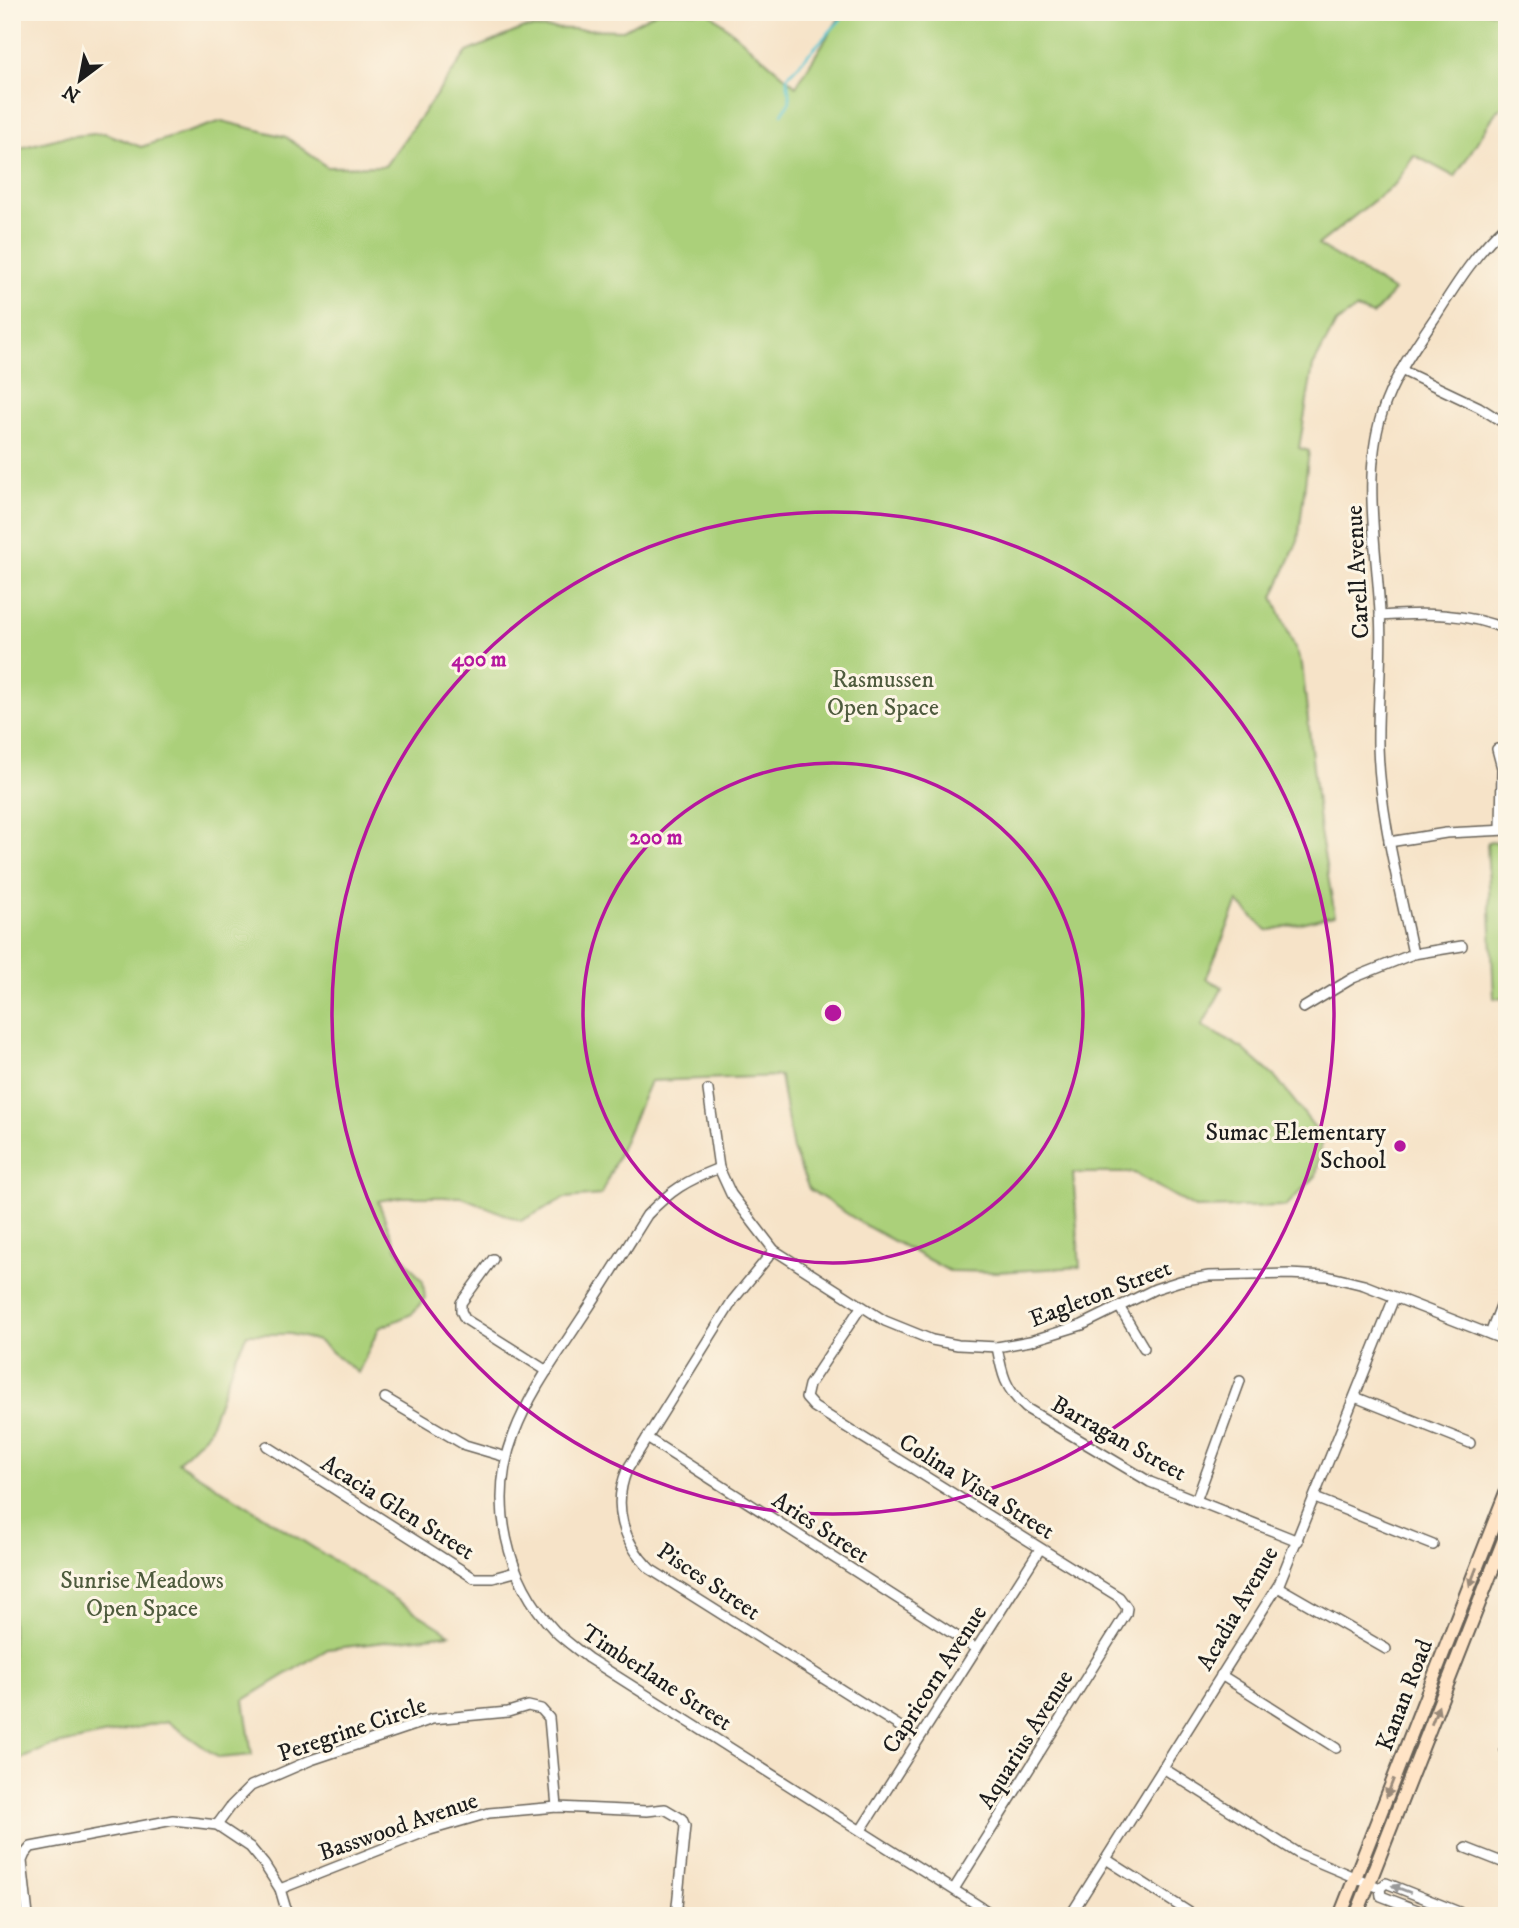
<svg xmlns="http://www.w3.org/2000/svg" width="1519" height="1928" viewBox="0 0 1519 1928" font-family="'IM FELL DW Pica',serif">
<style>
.green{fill:#abd07a;stroke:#64764b;stroke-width:2}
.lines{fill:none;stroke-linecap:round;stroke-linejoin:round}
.stream{stroke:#59c5d2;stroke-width:2.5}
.street-casing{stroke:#686258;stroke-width:12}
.secondary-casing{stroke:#686258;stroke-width:16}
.street{stroke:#fff;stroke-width:9}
.secondary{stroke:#ffe4c6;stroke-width:12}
.oneway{fill:#998a7a}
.oneway2{fill:#999}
.ring{fill:none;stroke:#b5179e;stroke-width:3.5}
.poi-dot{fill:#b5179e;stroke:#fcf5e5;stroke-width:2.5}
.labels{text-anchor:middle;stroke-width:6;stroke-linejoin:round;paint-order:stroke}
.street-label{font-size:24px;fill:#1c1c1c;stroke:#fcf5e5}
.park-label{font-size:24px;fill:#4e5b3d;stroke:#fcf5e5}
.poi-label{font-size:24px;fill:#1c1c1c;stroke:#fcf5e5;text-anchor:end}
.centre{fill:#b5179e;stroke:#fcf5e5;stroke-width:3.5}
.ring-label{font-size:21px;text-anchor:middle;font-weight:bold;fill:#b5179e;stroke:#fcf5e5;stroke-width:6;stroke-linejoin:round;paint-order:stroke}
</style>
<rect width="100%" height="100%" fill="#fcf5e5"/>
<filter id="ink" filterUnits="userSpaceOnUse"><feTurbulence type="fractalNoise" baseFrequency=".0143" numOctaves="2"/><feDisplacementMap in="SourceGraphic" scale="14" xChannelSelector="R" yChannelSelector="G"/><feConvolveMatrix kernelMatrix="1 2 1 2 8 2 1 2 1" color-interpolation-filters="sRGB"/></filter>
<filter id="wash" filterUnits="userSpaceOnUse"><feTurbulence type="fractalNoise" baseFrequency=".00686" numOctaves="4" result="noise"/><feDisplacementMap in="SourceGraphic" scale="28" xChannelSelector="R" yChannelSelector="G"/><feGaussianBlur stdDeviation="1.57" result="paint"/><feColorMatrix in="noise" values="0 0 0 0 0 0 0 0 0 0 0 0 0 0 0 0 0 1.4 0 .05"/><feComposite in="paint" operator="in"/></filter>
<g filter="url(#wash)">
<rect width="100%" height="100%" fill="#f6e3c8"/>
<g class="green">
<polygon points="656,12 709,12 796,86 843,12 1507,12 1507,102 1496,112 1455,177 1414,155 1396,183 1318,245 1394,291 1373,315 1356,309 1336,323 1313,366 1299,448 1309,451 1298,541 1273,597 1302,664 1320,832 1335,915 1267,931 1238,902 1206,979 1223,987 1202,1026 1242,1048 1277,1079 1322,1137 1316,1176 1286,1206 1195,1208 1134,1173 1073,1173 1080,1267 997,1272 949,1271 866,1226 809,1189 793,1150 780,1076 650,1081 601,1195 565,1198 521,1221 462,1197 400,1197 378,1201 397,1249 423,1282 425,1298 412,1314 379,1328 358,1373 318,1341 290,1334 247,1334 235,1358 208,1432 178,1462 450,1634 328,1649 244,1700 252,1755 219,1758 167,1721 48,1747 12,1763 12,150 63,137 105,133 141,147 222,121 286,137 327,167 385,166 467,52 524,28 623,30"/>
<polygon points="1487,842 1507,843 1507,999 1494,998"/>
</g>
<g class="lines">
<polyline class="stream" points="782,114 790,101 787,77 848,12"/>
</g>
</g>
<g filter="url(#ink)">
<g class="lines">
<defs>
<g id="street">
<polyline points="1401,370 1479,407 1507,425"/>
<path d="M1380,616c43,-3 88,-4 127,14"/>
<polyline points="1497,749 1502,768 1501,829"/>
<polyline points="1389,842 1446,833 1507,830"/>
<path d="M1413,954c-14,-69 -33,-137 -35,-208 -1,-44 5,-89 2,-133 -3,-63 -18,-138 2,-200 11,-35 33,-66 54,-97 21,-33 41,-65 71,-92"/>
<polyline points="1303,1008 1353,978 1413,954 1462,946"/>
<polyline points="708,1090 719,1168 731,1194 774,1250 885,1321 932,1340 958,1345 997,1347 1030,1341 1082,1325 1155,1289 1180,1281 1209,1276 1288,1274 1327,1276 1364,1285 1507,1341"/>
<path d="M719,1168c-33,13 -48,22 -72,47 -22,35 -43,70 -66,104 -24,37 -51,73 -67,115 -26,68 -8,145 41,197 10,10 22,18 33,27l407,258"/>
<path d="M774,1250l-41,50 -106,170c-15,36 -4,72 23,99l268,169"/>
<polyline points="493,1259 461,1303 461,1311 465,1319 547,1371"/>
<polyline points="861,1307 809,1385 806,1398 814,1407 1119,1597 1127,1608 1126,1614 954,1889"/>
<polyline points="1120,1308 1144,1348"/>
<polyline points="1490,1334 1507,1290"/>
<path d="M997,1347c5,27 8,42 29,61l124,74 148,59"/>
<polyline points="1355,1397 1470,1443"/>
<polyline points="385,1398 465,1445 506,1457"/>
<polyline points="647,1438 975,1648"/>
<polyline points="267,1446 474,1578 493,1578 515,1572"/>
<polyline points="1315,1498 1433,1545"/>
<polyline points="1196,1501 1240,1381"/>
<polyline points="1278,1587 1386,1649"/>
<polyline points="1221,1675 1336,1748"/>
<polyline points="1505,1750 1507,1750"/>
<polyline points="1163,1768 1299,1854 1380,1888 1381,1896 1433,1916"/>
<polyline points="217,1825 231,1806 251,1786 311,1760 418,1724 432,1719 508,1712 528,1706 541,1709 549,1718 557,1807"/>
<polyline points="861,1830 1040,1549"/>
<polyline points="1466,1848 1507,1864"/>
<polyline points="1106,1859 1195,1916"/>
<polyline points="1380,1888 1386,1883 1469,1916"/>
<polyline points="280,1889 430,1830 489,1813 557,1807 647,1811 665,1809 682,1819 685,1826 676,1916"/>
<polyline points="28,1916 22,1861 25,1854 31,1847 173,1820 217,1825 250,1847 264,1864 280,1889 288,1916"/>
<polyline points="627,1916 628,1916"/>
<polyline points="1070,1916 1279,1584 1394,1298"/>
</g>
<g id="secondary">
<polyline points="1340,1916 1507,1490"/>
<polyline points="1356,1916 1507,1532"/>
</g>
</defs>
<use href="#street" class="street-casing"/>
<use href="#secondary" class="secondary-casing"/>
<use href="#street" class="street"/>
<use href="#secondary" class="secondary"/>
</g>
<defs><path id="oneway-solid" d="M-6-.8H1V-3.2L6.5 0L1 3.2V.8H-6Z" transform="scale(1.75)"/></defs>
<g class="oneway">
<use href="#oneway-solid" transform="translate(1473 1577) rotate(111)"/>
<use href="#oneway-solid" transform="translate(1435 1715) rotate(-69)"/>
<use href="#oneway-solid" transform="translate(1390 1788) rotate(111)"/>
</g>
<use class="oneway2" href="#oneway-solid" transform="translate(1401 1889) rotate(-159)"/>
</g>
<g class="ring">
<circle cx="833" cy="1013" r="250"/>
<circle cx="833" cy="1013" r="501"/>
</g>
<circle class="poi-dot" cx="1400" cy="1146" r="7"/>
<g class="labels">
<g class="street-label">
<text transform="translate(1357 572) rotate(-93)" y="8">Carell Avenue</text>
<text transform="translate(1100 1293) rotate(-21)" y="8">Eagleton Street</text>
<text transform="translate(1119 1438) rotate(29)" y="8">Barragan Street</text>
<text transform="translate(977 1486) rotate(32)" y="8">Colina Vista Street</text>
<text transform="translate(398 1507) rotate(32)" y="8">Acacia Glen Street</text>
<text transform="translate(821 1527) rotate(33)" y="8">Aries Street</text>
<text transform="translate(709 1581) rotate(34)" y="8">Pisces Street</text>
<text transform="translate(1237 1608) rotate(-60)" y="8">Acadia Avenue</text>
<text transform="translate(657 1677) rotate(33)" y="8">Timberlane Street</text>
<text transform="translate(934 1679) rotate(-57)" y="8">Capricorn Avenue</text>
<text transform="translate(1404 1695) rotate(-69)" y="8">Kanan Road</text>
<text transform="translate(352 1729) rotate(-19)" y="8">Peregrine Circle</text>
<text transform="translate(1025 1739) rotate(-58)" y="8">Aquarius Avenue</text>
<text transform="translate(398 1826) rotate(-19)" y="8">Basswood Avenue</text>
</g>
<g class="park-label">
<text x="883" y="687">Rasmussen<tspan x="883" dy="28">Open Space</tspan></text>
<text x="142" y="1588">Sunrise Meadows<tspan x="142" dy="28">Open Space</tspan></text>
</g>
<g class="poi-label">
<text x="1386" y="1140">Sumac Elementary<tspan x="1386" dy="28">School</tspan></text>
</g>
</g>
<circle cx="833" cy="1013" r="10" class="centre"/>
<g class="ring-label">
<text x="479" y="666">400 m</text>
<text x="656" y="844">200 m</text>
</g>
<rect width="1519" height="1928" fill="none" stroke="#fcf5e5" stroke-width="42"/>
<g transform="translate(80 80) rotate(212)" stroke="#fcf5e5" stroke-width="5" paint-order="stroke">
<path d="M0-5L12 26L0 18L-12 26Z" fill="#1c1c1c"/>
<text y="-10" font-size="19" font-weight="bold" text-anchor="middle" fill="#1c1c1c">N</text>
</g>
</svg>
